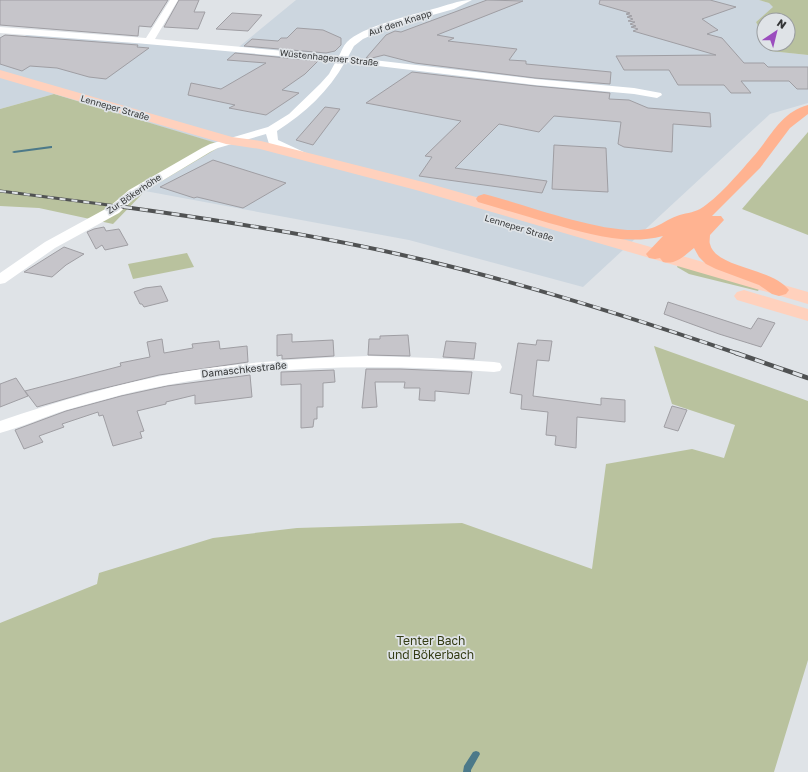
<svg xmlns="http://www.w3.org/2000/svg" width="808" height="772" viewBox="0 0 808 772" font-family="'Golos Text',sans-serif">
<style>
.built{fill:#ccd6df}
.green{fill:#b9c29e}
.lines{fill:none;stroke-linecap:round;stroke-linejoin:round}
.stream{fill:#4c7989;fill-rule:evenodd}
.building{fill:#c6c5ca;stroke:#9f9ea3}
.minor{fill:#fff;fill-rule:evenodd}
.major{fill:#ffd1bd;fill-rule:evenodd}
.highway{fill:#ffb391;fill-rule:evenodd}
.rail-far2-casing{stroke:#505253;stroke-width:3}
.rail-far1-casing{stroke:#505253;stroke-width:4}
.rail-casing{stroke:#505253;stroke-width:4.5}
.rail-far2{stroke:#dfe3e7;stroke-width:2;stroke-dasharray:6;stroke-linecap:butt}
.rail-far1{stroke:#dfe3e7;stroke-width:2.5;stroke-dasharray:8;stroke-linecap:butt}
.rail{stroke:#dfe3e7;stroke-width:3;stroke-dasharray:10;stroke-linecap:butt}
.labels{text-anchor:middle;stroke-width:3.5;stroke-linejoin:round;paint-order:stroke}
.far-street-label{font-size:9px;fill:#333536;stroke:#dfe3e7}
.street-label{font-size:10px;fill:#333536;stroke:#dfe3e7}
.near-park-label{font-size:12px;fill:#343c14;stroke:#dfe3e7}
</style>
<rect width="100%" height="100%" fill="#dfe3e7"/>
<polygon class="built" points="296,0 759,0 769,3 774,7 756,22 764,38 764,44 767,44 771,51 808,55 808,103 770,114 583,287 409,240 145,191 222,145 54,94 0,109 0,50 30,33 234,51"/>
<g class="green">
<polygon points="759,0 808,0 808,55 770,51 767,44 788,44 788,20 764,20 764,38 756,22 773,7 769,3"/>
<polygon points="54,94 223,145 145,191 113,224 39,208 0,206 0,109"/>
<polygon points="808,132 808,235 742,209"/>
<polygon points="187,253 194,267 133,279 128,264"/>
<polygon points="678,265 759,289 758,291 689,274 677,267"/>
<polygon points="654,346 808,401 808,660 774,772 0,772 0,623 97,584 99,573 213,538 297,528 462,523 592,569 606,464 692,449 724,458 735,425 672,404"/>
</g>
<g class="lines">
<g class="stream">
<polygon points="51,146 52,146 52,148 14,153 12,152 14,151"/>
<polygon points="476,751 479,752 480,754 471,770 471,772 463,772 464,766 473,752"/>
</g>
</g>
<g class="building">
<polygon points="0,0 168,0 151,27 139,26 138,36 0,25"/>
<polygon points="179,0 199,0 194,12 205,12 198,29 164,27"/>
<polygon points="487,0 523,1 437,35 454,38 448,41 517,49 509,60 526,61 526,64 611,72 610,84 535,78 415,63 384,55 372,58 366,58 386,35 395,31 401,32"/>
<polygon points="600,0 710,0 736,7 702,19 718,30 707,34 722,38 744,63 764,63 768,67 808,67 808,89 797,89 789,81 741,81 751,93 731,93 724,85 678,85 669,70 624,70 616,56 716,55 633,31 638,29 631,27 636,26 630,24 635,22 628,21 633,19 627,17 632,16 626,14 630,13 599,4"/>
<polygon points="232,13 262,15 248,31 216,29"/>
<polygon points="297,28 323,30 341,38 341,45 335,51 326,53 244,46 252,39 278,41 281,38 287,38"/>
<polygon points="5,35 138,45 137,47 149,48 106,79 89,77 57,68 30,66 22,71 0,64 0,38"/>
<polygon points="235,53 318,61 305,74 282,90 299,93 266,115 229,108 235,105 188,95 191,83 221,89 266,63 227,60"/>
<polygon points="412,72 535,86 610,93 609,99 629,100 648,108 710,113 711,127 673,124 672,152 624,147 618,144 621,122 554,116 539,132 499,124 455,168 547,181 542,193 419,176 432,157 425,156 461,121 366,103"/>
<polygon points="325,107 340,109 313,145 296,140"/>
<polygon points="554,145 606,148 608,192 552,189"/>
<polygon points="213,160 286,183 243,208 197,197 194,198 160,187"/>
<polygon points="104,227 106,231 119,229 128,245 105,250 102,245 96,249 87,232 94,229"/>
<polygon points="64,247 84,254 66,265 52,277 24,272"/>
<polygon points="161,286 168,301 144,307 142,304 140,304 134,292 145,288"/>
<polygon points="668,302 751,329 758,318 775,323 761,347 719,334 664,314"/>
<polygon points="292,334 292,342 333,340 334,356 282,359 282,355 277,356 277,335"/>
<polygon points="408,335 410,356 368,355 369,339 380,339 380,336"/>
<polygon points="162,339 164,353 193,348 192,344 219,341 220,349 247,346 248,362 159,375 89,392 37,407 25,391 121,366 120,363 150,357 147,342"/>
<polygon points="537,340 552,341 549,361 537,360 533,396 601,405 601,398 625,400 625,422 577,417 576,448 555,445 556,436 546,435 548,412 521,409 522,395 510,393 518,343 536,345"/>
<polygon points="446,341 476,343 474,359 443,357"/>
<polygon points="366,369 400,369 472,372 469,394 435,391 435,401 419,400 420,388 404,388 405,382 375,382 377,407 362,408"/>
<polygon points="334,370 335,382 323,383 323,407 317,407 317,419 314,419 313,427 301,428 301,384 281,385 281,372"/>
<polygon points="250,375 252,397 195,404 195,395 166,402 166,404 137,411 144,431 140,432 142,438 113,446 103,415 99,416 98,412 62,424 64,427 39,436 43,442 24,449 15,430 66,411 121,396 167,386"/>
<polygon points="16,378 28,396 0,407 0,384"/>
<polygon points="672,406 687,410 678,431 664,427"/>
</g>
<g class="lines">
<g class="minor">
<path d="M170,0h8l-23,39 184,17c2,-4 4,-10 8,-14 14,-15 65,-27 86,-33 13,-3 25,-9 39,-9l-18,9 -64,18 -27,12 -9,7 -6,11 187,22 99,9 27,5 1,2 -5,3 -23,-4 -99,-9 -190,-23c-16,29 -40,51 -68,69l1,9 28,13 2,2 -2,2h-8l-29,-13 -3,-10 -48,14 -8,4 -73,44 -18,17 -64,35 -50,35 -5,1v-11l45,-31 64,-35 20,-17 73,-42 8,-4 58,-17 21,-13 31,-30 9,-10 7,-13 -201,-18 -135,-10v-6l146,11z"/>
<path d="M369,356l63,2 62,4 6,1 2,4 -2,4 -6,1c-125,-9 -250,-7 -373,23 -18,5 -37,10 -55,15 -22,7 -44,17 -66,23v-12c59,-20 120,-38 182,-49 62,-10 124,-14 187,-16z"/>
</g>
<g class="major">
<polygon points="0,70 232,137 261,141 427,183 808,292 808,304 416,190 260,149 226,144 0,78"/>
<polygon points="744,290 808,309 808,321 737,300 734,296 737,292"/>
</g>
<path class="highway" d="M808,105v9l-18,14 -30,40 -48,48h9l3,4 -14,15c0,3 -1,7 0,9 5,24 63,24 79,46l-3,4 -7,2 -7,-2 -13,-9 -43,-16 -10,-5 -7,-7 -5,-9c-10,8 -18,17 -31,14l-3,-4 -5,1 -6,-1 -3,-4 17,-18c-39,10 -77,-3 -114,-13 -24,-7 -47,-14 -71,-21l-2,-3 2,-3 6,-2c41,10 129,45 168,34 9,-3 16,-9 25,-12 7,-3 16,-3 23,-7 17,-10 39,-36 52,-51 18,-19 28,-46 56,-53z"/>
<defs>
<polyline id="rail-far2" points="0,191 132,208"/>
<path id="rail-far1" d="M124,207c102,14 204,30 304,54 105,25 208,58 311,93"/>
<polyline id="rail" points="736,353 808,378"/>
</defs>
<use href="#rail-far2" class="rail-far2-casing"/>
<use href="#rail-far1" class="rail-far1-casing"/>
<use href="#rail" class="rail-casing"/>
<use href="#rail-far2" class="rail-far2"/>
<use href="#rail-far1" class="rail-far1"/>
<use href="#rail" class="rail"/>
</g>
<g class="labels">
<g class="far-street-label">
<text transform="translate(400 23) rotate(-18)" y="3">Auf dem Knapp</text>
<text transform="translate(329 58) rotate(6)" y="3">Wüstenhagener Straße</text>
<text transform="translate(115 108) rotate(16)" y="3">Lenneper Straße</text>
<text transform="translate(134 194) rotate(-34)" y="3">Zur Bökerhöhe</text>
<text transform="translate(519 228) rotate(17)" y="3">Lenneper Straße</text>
</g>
<g class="street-label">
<text transform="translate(244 369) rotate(-6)" y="4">Damaschkestraße</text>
</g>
<g class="near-park-label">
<text x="431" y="645">Tenter Bach<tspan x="431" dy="14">und Bökerbach</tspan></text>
</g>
</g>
<g transform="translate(776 32) rotate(35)"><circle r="19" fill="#dfe3e7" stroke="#9a9da0"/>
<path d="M0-3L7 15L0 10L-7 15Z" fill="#9b4dbe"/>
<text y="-6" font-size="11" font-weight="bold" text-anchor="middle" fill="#333536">N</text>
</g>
</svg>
